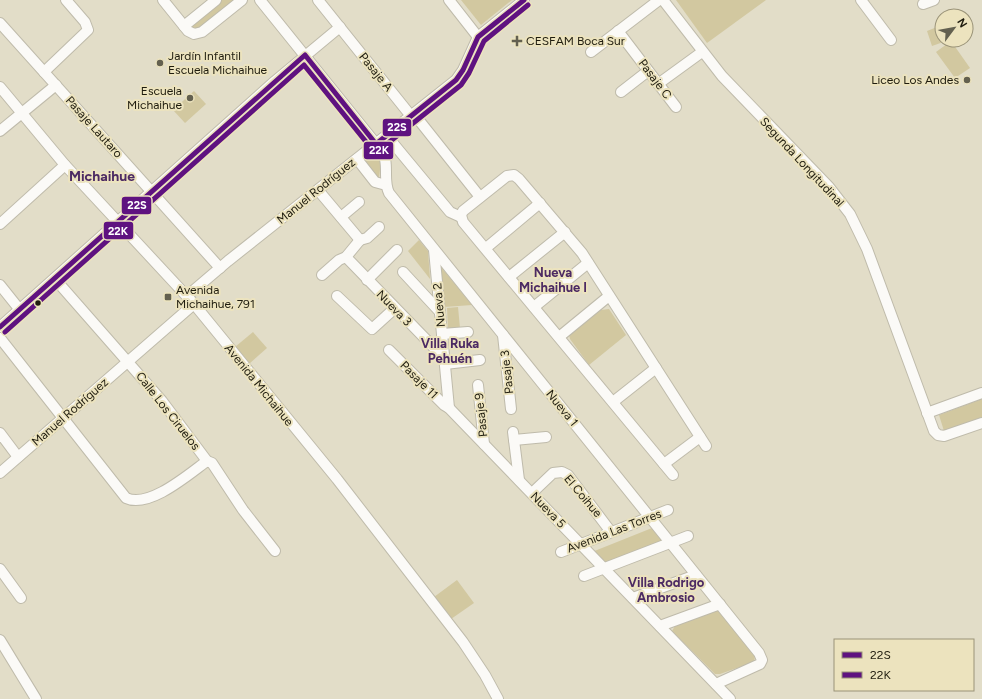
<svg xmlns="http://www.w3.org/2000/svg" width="982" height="699" viewBox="0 0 982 699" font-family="Figtree,sans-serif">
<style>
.green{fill:#d2c8a0}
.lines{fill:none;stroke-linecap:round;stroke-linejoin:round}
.minor-casing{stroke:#bfbbab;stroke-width:12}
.minor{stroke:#fbfaf7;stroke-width:10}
.bus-1-casing{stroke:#ece3be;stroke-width:8}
.bus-2-casing{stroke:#ece3be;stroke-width:8}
.bus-1{stroke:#5f1280;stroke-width:5}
.bus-2{stroke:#5f1280;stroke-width:5}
.poi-dot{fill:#63604f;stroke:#ece3be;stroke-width:1.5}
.bus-dot{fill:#1f1c0e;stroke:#ece3be;stroke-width:1.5}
.labels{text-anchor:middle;stroke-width:4;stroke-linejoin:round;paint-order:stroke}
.poi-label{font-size:12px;fill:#1f1c0e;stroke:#ece3be;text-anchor:start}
.street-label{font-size:12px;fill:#1f1c0e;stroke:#ece3be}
.neighbourhood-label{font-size:13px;font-weight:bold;fill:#4c2a63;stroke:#ece3be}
.quarter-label{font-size:14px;font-weight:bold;fill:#4c2a63;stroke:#ece3be}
.line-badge{stroke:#ece3be;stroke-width:1.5}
.badge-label{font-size:11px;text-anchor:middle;font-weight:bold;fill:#fff}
</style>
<rect width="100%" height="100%" fill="#e2ddc8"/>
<g class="green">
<polygon points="222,0 236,0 195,31 192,28 193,23"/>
<polygon points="461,0 512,0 481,25"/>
<polygon points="676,0 766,0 707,43"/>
<polygon points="942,25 942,40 949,40 932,46 927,31"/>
<polygon points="951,41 970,68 955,78 936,52"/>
<polygon points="194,91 206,104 185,123 173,110"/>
<polygon points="374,152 381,160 379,179 361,162"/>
<polygon points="419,240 428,251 430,279 408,251"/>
<polygon points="441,267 472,305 444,307"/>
<polygon points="458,307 460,328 448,329 447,308"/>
<polygon points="609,309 626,335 589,365 570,339 569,335 601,310"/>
<polygon points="253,332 267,348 249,364 235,347"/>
<polygon points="982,399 982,417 944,431 939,415"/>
<polygon points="652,528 656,528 663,542 606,563 603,563 592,552"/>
<polygon points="457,580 474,603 451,619 434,597"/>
<polygon points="715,610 719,610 755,656 754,662 720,674 715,674 672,631 675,626"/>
</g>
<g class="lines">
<defs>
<g id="minor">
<polyline points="163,0 188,31 194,34 202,32 242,0"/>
<polyline points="260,0 376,144"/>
<polyline points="318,0 411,116"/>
<polyline points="449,0 478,37"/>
<polyline points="663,0 722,76 829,187 850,214 867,249 934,431 938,435 944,436 982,423"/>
<polyline points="861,0 891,40"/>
<polyline points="923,4 934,0"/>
<polyline points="0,23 220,268"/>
<polyline points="184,26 216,0"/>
<polyline points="618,31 676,107"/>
<polyline points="591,52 659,0"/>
<polyline points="44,72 88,30 85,22 66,0"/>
<polyline points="658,84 702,52"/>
<polyline points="0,87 65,165 194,304 337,479 463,642 485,675 498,699"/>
<polyline points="621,92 648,71"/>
<polyline points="414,114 480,197"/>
<polyline points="0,131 56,85"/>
<polyline points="387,136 450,212 461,217"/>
<path d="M380,149c11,13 2,30 9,44l370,460 3,7 -2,4 -44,20"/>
<polyline points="357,159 375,182 386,185"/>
<polyline points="318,190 360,240"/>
<polyline points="341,217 359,202"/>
<polyline points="0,224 65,165"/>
<polyline points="360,240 367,238 379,227"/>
<polyline points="486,248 540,203"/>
<polyline points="434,250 449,408"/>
<polyline points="346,257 444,358"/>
<polyline points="403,272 440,312"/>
<polyline points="322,275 339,260 346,257 360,240"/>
<polyline points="509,277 565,232"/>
<polyline points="55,279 162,401 207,461 212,463 243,510 275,551"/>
<polyline points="367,280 397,250"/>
<polyline points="0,285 20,310"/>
<polyline points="187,296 228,261 456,80 463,70 478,37 524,0"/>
<polyline points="337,296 372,329 394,309"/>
<polyline points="534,307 588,263"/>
<polyline points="0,327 275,81 340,27"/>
<polyline points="442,334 468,332"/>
<polyline points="503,335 511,409"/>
<polyline points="559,337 609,296"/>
<path d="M0,338l126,160c23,11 63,-24 81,-37"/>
<polyline points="389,350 444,405 449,408 730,699"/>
<polyline points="445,364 480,360"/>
<polyline points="478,385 484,444"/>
<polyline points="613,402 656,368"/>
<polyline points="927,413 982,393"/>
<polyline points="513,432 519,480"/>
<polyline points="0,433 18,457"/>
<polyline points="514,440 546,437"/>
<polyline points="664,464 700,437"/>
<polyline points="0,473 194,304"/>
<polyline points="673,475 463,222 461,215 463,211 507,176 514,175 519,179 582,253 706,446"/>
<polyline points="532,493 553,473 562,472 568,475 611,532"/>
<polyline points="561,552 668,510"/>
<polyline points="0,569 21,598"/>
<polyline points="584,576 688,536"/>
<polyline points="633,598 696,575"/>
<polyline points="660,626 720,604"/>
<polyline points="0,640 36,699"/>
</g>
</defs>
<use href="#minor" class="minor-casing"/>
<use href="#minor" class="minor"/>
<defs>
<polyline id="bus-1" points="0,327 305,55 376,144 456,80 463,70 478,37 524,0"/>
<polyline id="bus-2" points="5,332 304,65 371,148 378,151 461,85 469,73 484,41 528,5"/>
</defs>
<use href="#bus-1" class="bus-1-casing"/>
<use href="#bus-2" class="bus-2-casing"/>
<use href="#bus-1" class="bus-1"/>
<use href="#bus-2" class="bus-2"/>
</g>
<g class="poi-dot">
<path d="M515 35h4v4h4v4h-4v4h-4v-4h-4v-4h4z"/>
<circle cx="160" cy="63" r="4"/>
<circle cx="967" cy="80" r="4"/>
<circle cx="190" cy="98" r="4"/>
<rect x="164" y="293" width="8" height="8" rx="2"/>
</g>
<circle class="bus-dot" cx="38" cy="303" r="3.5"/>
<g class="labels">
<g class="poi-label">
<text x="526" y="45">CESFAM Boca Sur</text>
<text x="168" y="60">Jardín Infantil<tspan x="168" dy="14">Escuela Michaihue</tspan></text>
<text x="959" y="84" text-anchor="end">Liceo Los Andes</text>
<text x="182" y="95" text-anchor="end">Escuela<tspan x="182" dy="14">Michaihue</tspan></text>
<text x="176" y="294">Avenida<tspan x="176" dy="14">Michaihue, 791</tspan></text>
</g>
<g class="street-label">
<text transform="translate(376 72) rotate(51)" y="4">Pasaje A</text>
<text transform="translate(655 79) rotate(53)" y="4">Pasaje C</text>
<text transform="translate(94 127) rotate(48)" y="4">Pasaje Lautaro</text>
<text transform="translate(802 162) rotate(47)" y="4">Segunda Longitudinal</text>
<text transform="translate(316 191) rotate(-39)" y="4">Manuel Rodríguez</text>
<text transform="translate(439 305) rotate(-95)" y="4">Nueva 2</text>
<text transform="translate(394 308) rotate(46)" y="4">Nueva 3</text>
<text transform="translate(507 372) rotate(-96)" y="4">Pasaje 3</text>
<text transform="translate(419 380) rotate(45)" y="4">Pasaje 11</text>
<text transform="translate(259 385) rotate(51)" y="4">Avenida Michaihue</text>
<text transform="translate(562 408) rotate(51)" y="4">Nueva 1</text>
<text transform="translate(168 411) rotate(52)" y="4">Calle Los Ciruelos</text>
<text transform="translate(70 412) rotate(-41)" y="4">Manuel Rodríguez</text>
<text transform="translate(481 415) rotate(-96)" y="4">Pasaje 9</text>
<text transform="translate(583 496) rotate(50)" y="4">El Coihue</text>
<text transform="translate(548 510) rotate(46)" y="4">Nueva 5</text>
<text transform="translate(614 531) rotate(-21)" y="4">Avenida Las Torres</text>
</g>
<g class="neighbourhood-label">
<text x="553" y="277">Nueva<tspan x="553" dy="15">Michaihue I</tspan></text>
<text x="450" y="348">Villa Ruka<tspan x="450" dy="15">Pehuén</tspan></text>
<text x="666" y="587">Villa Rodrigo<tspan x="666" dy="15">Ambrosio</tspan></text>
</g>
<g class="quarter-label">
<text x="102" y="181">Michaihue</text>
</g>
</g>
<g class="line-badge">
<rect x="382" y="118" width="30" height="19" rx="4" fill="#5f1280"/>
<rect x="363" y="141" width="31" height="19" rx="4" fill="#5f1280"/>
<rect x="121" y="196" width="31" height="19" rx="4" fill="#5f1280"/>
<rect x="103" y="221" width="31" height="19" rx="4" fill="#5f1280"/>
</g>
<g class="badge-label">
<text x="397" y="131">22S</text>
<text x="379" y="154">22K</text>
<text x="137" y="209">22S</text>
<text x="118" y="235">22K</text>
</g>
<rect x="834" y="639" width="140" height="52" fill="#ece3be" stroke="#9a9378"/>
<rect x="842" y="652" width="20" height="6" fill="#5f1280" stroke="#9a9378"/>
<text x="870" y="659" font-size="12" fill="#1f1c0e">22S</text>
<rect x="842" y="672" width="20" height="6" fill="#5f1280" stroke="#9a9378"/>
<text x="870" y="679" font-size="12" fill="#1f1c0e">22K</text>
<g transform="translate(954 28) rotate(58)"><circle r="19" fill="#ece3be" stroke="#9a9378"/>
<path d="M0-3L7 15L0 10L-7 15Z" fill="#63604f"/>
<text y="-6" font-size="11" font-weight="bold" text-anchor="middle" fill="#1f1c0e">N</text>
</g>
</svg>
